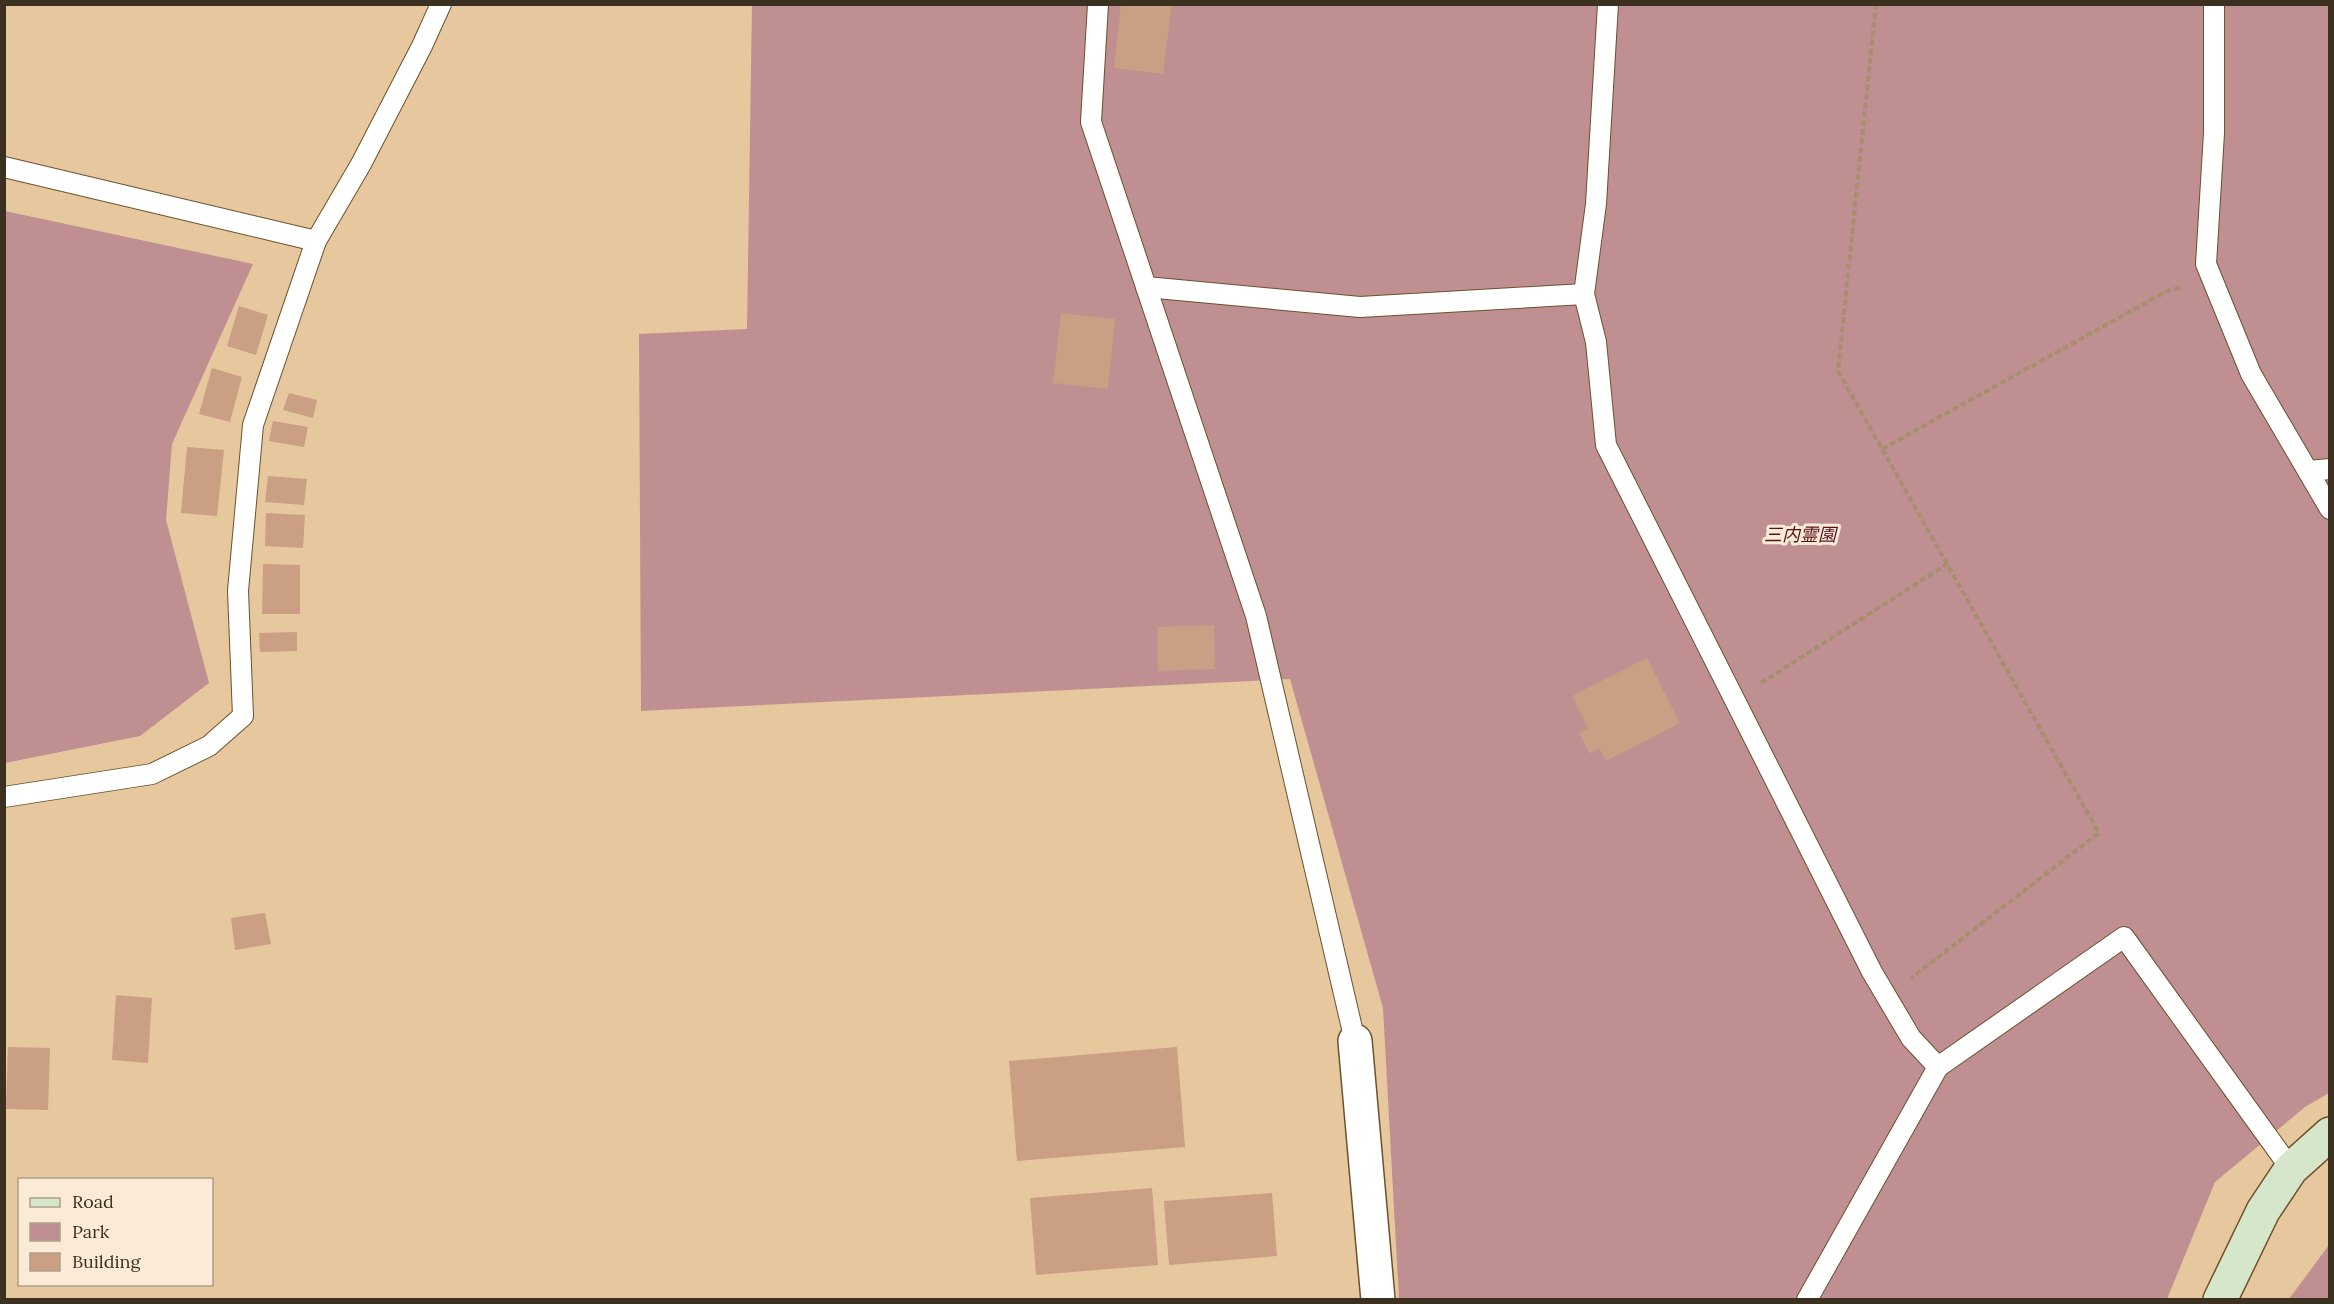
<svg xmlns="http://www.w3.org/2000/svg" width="2334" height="1304" viewBox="0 0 2334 1304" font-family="Lora,'Noto Sans JP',serif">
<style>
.green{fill:#c08f92}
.building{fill:#ca9f83}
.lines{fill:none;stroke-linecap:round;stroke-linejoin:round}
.lane-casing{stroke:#6c512b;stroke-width:22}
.street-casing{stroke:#6c512b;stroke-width:36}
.secondary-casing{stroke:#6c512b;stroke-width:36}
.path{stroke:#a68e6f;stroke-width:4;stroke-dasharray:6 3;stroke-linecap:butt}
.lane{stroke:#fff;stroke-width:20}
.street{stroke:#fff;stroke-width:33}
.secondary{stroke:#d5e6ca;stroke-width:33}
.labels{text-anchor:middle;stroke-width:6;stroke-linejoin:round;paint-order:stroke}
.park-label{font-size:18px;font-style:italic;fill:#56101e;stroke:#faead6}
</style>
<rect width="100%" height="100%" fill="#e6c79e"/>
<g class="green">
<polygon points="752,5 2329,5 2329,1093 2305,1107 2215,1182 2167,1299 1399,1299 1383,1008 1290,679 641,711 639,334 747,329"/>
<polygon points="5,211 253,264 172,444 166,520 209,683 140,736 5,763"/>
<polygon points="2329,1245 2329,1299 2289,1299"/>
</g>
<g class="building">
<polygon points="1121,4 1172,4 1163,74 1114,68"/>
<polygon points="239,306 268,315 256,355 227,346"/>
<polygon points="1061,313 1115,319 1108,389 1053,383"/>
<polygon points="212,368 242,377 230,422 199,414"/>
<polygon points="289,393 317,400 313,418 283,410"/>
<polygon points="273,421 308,427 304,447 269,441"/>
<polygon points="187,447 224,450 217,516 181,513"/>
<polygon points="268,476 307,479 304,505 265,502"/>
<polygon points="266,513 305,515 303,548 265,546"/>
<polygon points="263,564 300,565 300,614 262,614"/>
<polygon points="1214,625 1215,669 1158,671 1157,627"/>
<polygon points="297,632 297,651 260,652 259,633"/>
<polygon points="1647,658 1680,723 1606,761 1599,748 1590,754 1579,733 1588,728 1572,696"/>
<polygon points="265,913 271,944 235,950 231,918"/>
<polygon points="116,995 152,998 148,1063 112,1060"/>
<polygon points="8,1047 50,1048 48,1110 6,1109"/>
<polygon points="1177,1047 1185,1147 1017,1161 1009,1061"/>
<polygon points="1152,1188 1158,1265 1036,1275 1030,1198"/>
<polygon points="1272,1193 1277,1256 1169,1265 1164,1201"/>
</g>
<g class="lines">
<defs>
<g id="lane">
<polyline points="1098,4 1091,122 1256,616 1355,1041"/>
<polyline points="1608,4 1596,204 1584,294 1596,342 1606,445 1872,972 1911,1038 1938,1067 2124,937 2291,1169"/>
<polyline points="2214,4 2214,133 2206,264 2251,374 2330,509"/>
<polyline points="4,167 316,241"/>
<polyline points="1146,287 1360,307 1584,294"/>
<polyline points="2308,471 2330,469"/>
<polyline points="4,797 152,774 209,746 243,716 238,591 253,425 316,241 361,164 422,46 441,4"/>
<polyline points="1807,1300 1938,1067"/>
</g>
<polyline id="street" points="1355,1041 1378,1300"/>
<polyline id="secondary" points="2220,1300 2263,1211 2291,1169 2330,1134"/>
</defs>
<use href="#lane" class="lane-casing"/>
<use href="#street" class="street-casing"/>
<use href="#secondary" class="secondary-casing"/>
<g class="path">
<polyline points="1876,4 1838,371 2099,833 1911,978"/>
<polyline points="1882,449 2169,290 2182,288"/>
<polyline points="1761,683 1947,564"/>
</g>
<use href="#lane" class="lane"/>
<use href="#street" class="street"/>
<use href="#secondary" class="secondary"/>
</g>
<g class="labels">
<g class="park-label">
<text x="1800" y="541">三内霊園</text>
</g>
</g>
<rect width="2334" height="1304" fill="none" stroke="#3c3020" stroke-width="12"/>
<rect x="18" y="1178" width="195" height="108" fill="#faead6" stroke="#aea08d" stroke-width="1.5"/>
<rect x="30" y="1198" width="30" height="9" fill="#d5e6ca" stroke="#aea08d" stroke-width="1.5"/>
<text x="72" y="1208" font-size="18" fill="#3c3020">Road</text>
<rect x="30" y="1223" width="30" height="18" fill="#c08f92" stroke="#aea08d" stroke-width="1.5"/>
<text x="72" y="1238" font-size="18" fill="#3c3020">Park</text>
<rect x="30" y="1253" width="30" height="18" fill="#ca9f83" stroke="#aea08d" stroke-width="1.5"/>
<text x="72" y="1268" font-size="18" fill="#3c3020">Building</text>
</svg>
